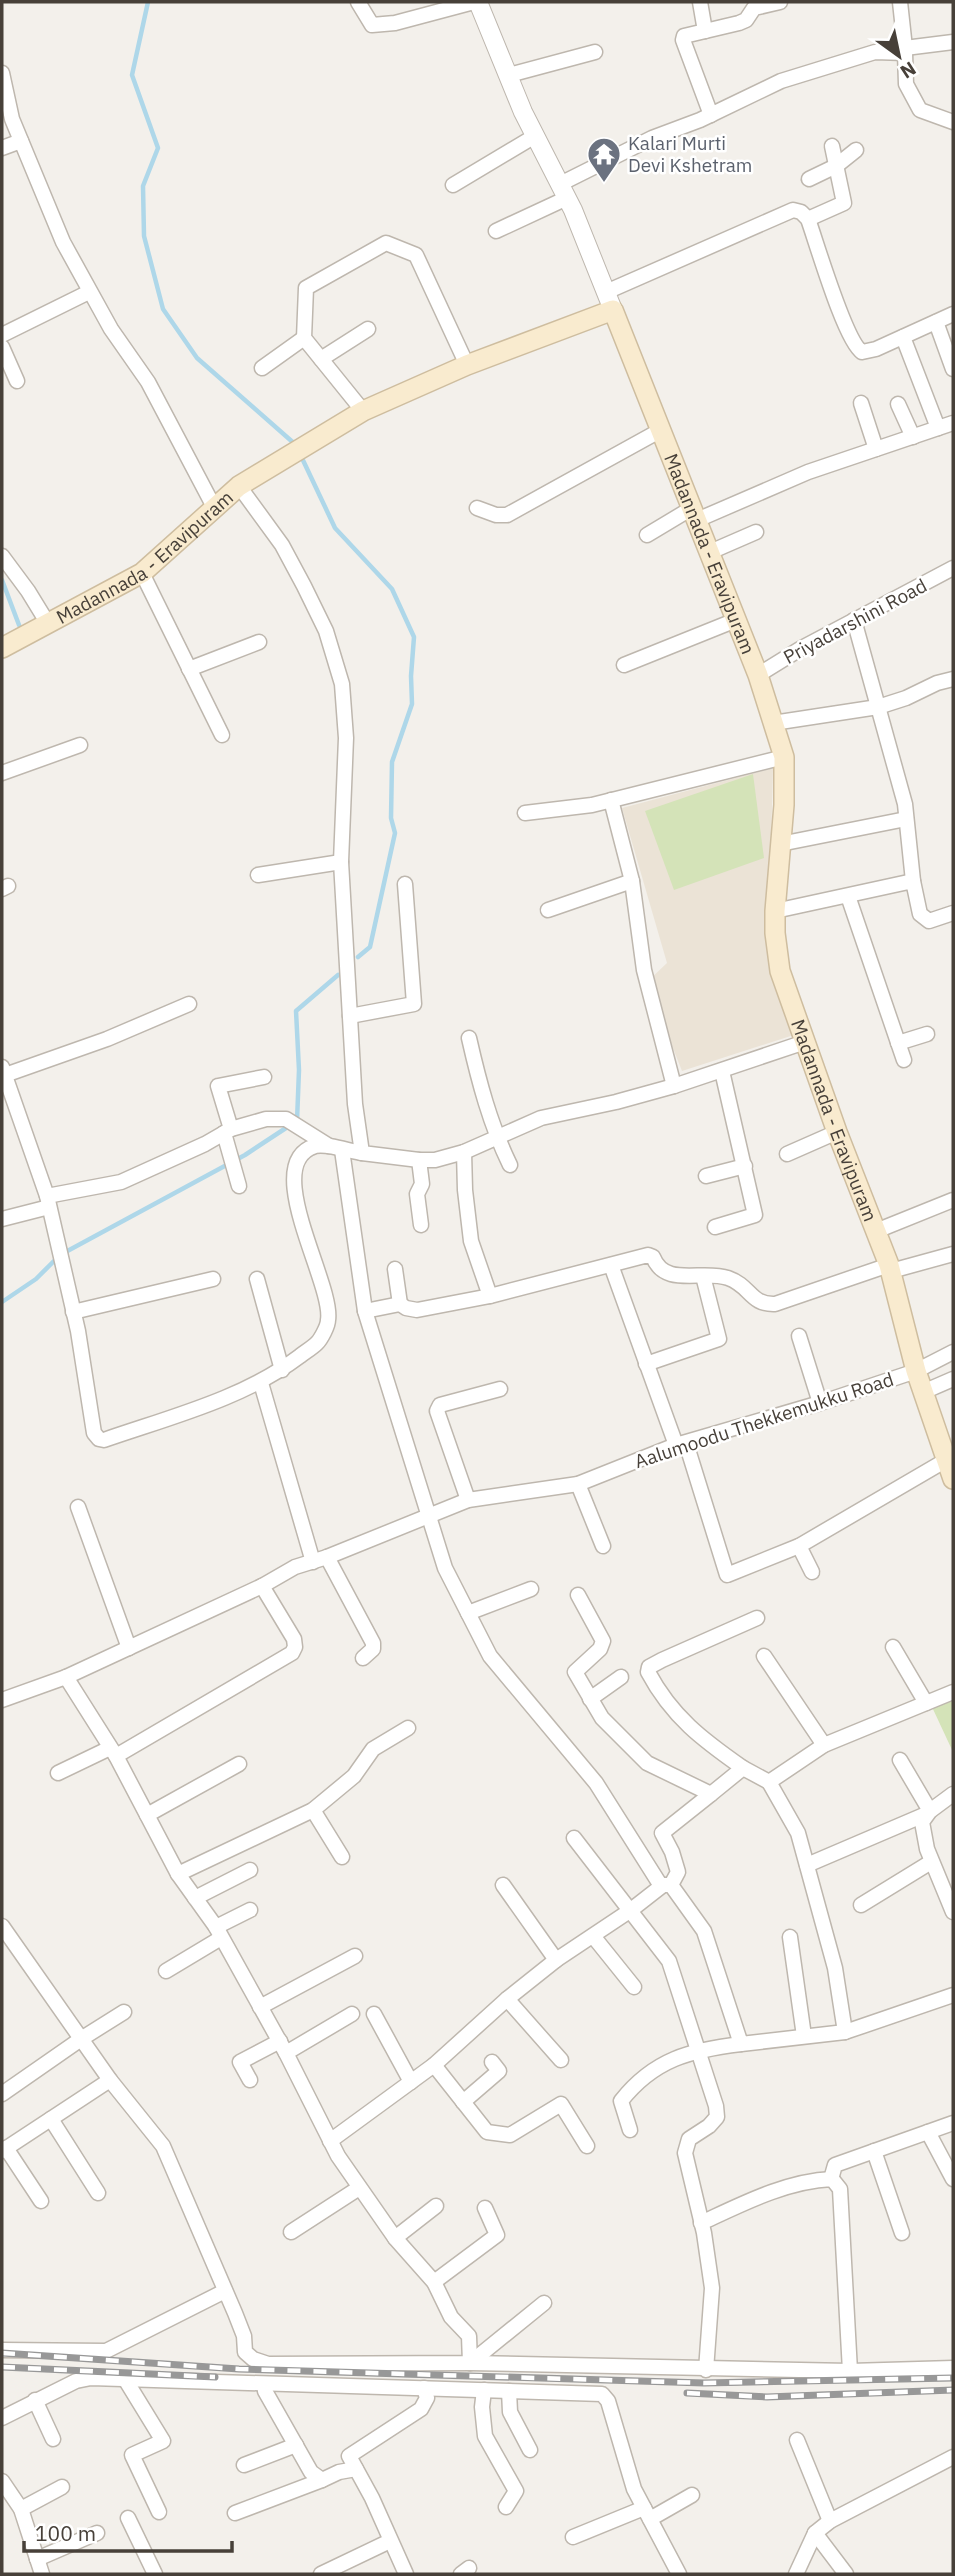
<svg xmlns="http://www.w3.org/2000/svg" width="955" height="2576" viewBox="0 0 955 2576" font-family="'IBM Plex Sans',sans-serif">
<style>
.education{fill:#ebe3d6}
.green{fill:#d4e3b8}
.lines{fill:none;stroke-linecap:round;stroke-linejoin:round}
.stream{stroke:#aed7e9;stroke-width:4.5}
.minor-casing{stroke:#beb7ae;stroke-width:17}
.tertiary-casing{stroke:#beb7ae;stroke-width:20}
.secondary-casing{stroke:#cebd9f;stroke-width:22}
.minor{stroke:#fff;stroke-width:14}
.tertiary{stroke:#fff;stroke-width:18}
.secondary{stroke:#f9ebcf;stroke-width:19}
.rail-casing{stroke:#989898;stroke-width:7}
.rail{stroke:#fff;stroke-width:4.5;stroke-dasharray:13;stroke-linecap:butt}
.labels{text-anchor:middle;stroke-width:5;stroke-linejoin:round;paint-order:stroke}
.worship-label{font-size:19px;fill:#5b616d;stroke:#fff;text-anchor:start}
.street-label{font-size:19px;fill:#474039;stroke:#fff}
</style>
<rect width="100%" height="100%" fill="#f3f0eb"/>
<polygon class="education" points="773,768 770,882 800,1033 682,1071 647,982 667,963 622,808"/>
<g class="green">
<polygon points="753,774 764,858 674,890 645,811"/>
<polygon points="953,1699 953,1752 932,1707"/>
</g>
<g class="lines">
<g class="stream">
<polyline points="148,2 132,75 158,148 143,186 144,236 163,309 197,358 296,445"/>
<polyline points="301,456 335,528 392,589 414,637 411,676 412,704 392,762 391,818 395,833 370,947 358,957"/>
<polyline points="2,580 19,625"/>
<polyline points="297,1121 299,1070 296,1011 338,975"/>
<polyline points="2,1302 36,1279 60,1255 245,1155 289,1126"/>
</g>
<defs>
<g id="minor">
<polyline points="358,2 372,25 395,23 474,2"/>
<polyline points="700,2 705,31"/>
<polyline points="900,2 905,48"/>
<polyline points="905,53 906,84 920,110 953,122"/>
<polyline points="2,73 12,119 63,242 111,329 148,382 214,507"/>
<polyline points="509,75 595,52"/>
<polyline points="711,115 683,40 684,36 739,23 746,20 754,8 780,2"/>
<polyline points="2,148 21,141"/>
<polyline points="809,179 836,166 856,150"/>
<polyline points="560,184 652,138 700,120 781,81 875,52 905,53 905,48 953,42"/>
<polyline points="453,185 535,136"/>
<polyline points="808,219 844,203 832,146"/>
<polyline points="496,231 567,198"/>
<path d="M606,292l187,-82 8,2 7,7c9,25 37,122 54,133l14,-3 77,-35"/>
<polyline points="936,322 953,369"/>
<polyline points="2,335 89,292"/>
<polyline points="903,337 938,428"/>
<polyline points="2,347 17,381"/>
<polyline points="321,359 368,329"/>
<polyline points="262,368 304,338"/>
<polyline points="861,403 876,449"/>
<polyline points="898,404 913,437"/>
<polyline points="363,411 304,338 306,288 386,243 416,255 467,365"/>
<polyline points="239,486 282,545 304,586 326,631 342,684 346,738 341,862 355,1104 362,1153 419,1160 435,1160 464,1152 541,1118 616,1102 674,1086 805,1042"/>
<polyline points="477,508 496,515 507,515 661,430"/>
<polyline points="697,520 808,472 953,423"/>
<polyline points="647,535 692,508"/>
<polyline points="710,552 756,532"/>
<polyline points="2,556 28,591 47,622"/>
<polyline points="142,573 222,735"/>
<polyline points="854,620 905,804 913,881"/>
<polyline points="624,665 736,620"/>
<polyline points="189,669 259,642"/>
<polyline points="758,675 800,649 953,568"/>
<polyline points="773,723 878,707 906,698 937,683 953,679"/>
<polyline points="2,773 80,745"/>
<polyline points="611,800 632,881 644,970 674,1086"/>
<polyline points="525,813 592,805 784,757"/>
<polyline points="780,844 906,819"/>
<polyline points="258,875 341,862"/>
<polyline points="2,889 8,886"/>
<polyline points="848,896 904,1060"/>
<polyline points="548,910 632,881"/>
<polyline points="775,911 913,881 920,914 929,921 953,913"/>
<polyline points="350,1016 414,1004 405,884"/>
<path d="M469,1038c10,44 21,86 41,127"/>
<polyline points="898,1043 927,1034"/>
<path d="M2,1067l45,129 31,135 16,102 5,6 5,1c66,-23 139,-41 196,-84 5,-4 12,-8 17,-13 4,-4 11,-17 11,-23 6,-36 -69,-157 -13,-174 12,-3 34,5 47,7"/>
<polyline points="5,1075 107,1039 189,1004"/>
<polyline points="231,1129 218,1086 264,1077"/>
<polyline points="224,1133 239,1186"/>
<polyline points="342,1150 365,1311 445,1568 490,1656 596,1783 661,1886"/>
<polyline points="464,1152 465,1190 471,1241 490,1296"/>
<polyline points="787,1154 837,1132"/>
<polyline points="419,1160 422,1184 417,1194 421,1225"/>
<polyline points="706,1176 745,1166"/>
<polyline points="47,1196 121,1182 205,1144 231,1129 266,1119 286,1119 329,1146"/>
<polyline points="2,1219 49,1207"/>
<polyline points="715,1227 755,1215 722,1071"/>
<polyline points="876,1231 953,1200"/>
<polyline points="611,1265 676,1445"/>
<polyline points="395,1269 400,1304"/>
<polyline points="891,1271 953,1254"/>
<polyline points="257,1279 282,1370"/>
<path d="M365,1311l35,-7 6,4 11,2 73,-14 158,-41 5,2c12,31 49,12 75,21 23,8 22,27 47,26l114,-39"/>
<polyline points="73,1312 213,1279"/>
<polyline points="799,1336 820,1403"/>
<polyline points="646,1364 719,1339 703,1276"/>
<polyline points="261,1383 313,1562"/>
<polyline points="923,1392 953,1379"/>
<polyline points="686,1443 727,1575 799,1546 953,1456"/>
<polyline points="578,1484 603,1546"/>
<polyline points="468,1500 437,1411 440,1405 500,1389"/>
<polyline points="78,1507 129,1648"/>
<polyline points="799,1546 812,1572"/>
<polyline points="327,1557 373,1643 373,1649 363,1658"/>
<polyline points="578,1595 603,1641 600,1649 575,1672 602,1718 647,1763 711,1794 743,1768 769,1782"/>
<polyline points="468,1613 531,1589"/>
<polyline points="893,1647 926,1703"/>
<polyline points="764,1656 824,1745"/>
<polyline points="590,1699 621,1677"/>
<polyline points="2,1700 66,1677 262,1586 295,1567 327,1557 468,1500 578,1484 676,1445 820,1403 916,1371 953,1352"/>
<polyline points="116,1756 292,1653 295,1647 294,1639 262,1586"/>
<polyline points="900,1760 930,1811"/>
<path d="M743,1768c-40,-28 -71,-51 -95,-96l1,-5 13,-7 95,-42"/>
<polyline points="58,1773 110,1748"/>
<polyline points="953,1794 930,1811 922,1822 927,1849 953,1912"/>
<polyline points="313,1810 342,1857"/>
<polyline points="147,1815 239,1764"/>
<polyline points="574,1838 669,1961 716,2106 717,2117 709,2126 689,2139 685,2153 704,2233 712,2288 706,2370"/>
<polyline points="807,1865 924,1815"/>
<polyline points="178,1874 313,1810 354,1776 373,1749 408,1728"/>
<polyline points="503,1885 556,1960"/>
<polyline points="671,1885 678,1872 672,1852 662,1833 711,1794"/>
<polyline points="195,1898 250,1870"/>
<polyline points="861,1905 931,1862"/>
<polyline points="2,1926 110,2080 163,2146 235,2313 244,2336 245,2352 253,2359 268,2364 470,2363 469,2336 451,2317 434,2282 395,2238 338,2156 286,2053 216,1927 178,1874 116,1756 66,1677"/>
<polyline points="216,1927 250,1910"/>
<polyline points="593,1936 634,1987"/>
<polyline points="790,1937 804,2036"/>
<polyline points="166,1971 221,1938"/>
<polyline points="507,1999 561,2060"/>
<polyline points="260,2007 355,1956"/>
<polyline points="374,2014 411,2082"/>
<polyline points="845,2032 835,1968 798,1833 769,1782 824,1745 953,1692"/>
<polyline points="286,2053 352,2014"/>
<polyline points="434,2065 487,2132 510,2135 561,2104 587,2146"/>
<polyline points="250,2080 240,2062 280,2041"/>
<polyline points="2,2094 81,2039 124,2012"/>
<polyline points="463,2102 499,2071 492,2062"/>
<polyline points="51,2119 98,2193"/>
<path d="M630,2130l-9,-29c33,-42 70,-51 120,-57"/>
<polyline points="928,2132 953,2179"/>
<polyline points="330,2141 434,2065 507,1999 556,1960 631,1910 663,1885 671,1885 704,1931 741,2044 845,2032 953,1995"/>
<polyline points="6,2148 41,2201"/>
<polyline points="2,2151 110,2080"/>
<polyline points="874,2151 902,2233"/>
<polyline points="831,2179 835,2165 953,2123"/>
<path d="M701,2223c41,-19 85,-42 131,-44l8,10 10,182"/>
<polyline points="291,2232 359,2188"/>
<polyline points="395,2238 436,2206"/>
<polyline points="434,2282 497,2235 485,2208"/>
<polyline points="2,2350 106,2351 225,2291"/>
<polyline points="470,2363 850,2371 953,2368"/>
<polyline points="470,2363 544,2303"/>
<polyline points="125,2379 163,2441 132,2455 159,2512"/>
<polyline points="264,2384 265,2391 311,2472 322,2480 339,2472 356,2469"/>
<polyline points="484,2390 482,2407 485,2436 516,2491 506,2507"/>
<polyline points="509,2391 510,2412 530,2450"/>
<polyline points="35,2400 53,2439"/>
<polyline points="2,2418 76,2381 91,2378 602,2394 608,2401 634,2489 679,2574"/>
<polyline points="797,2440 830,2521"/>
<polyline points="244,2465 296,2445"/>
<polyline points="2,2481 21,2509 42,2574"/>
<polyline points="21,2509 62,2487"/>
<polyline points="235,2513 322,2480"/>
<polyline points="128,2518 155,2574"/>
<polyline points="650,2519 692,2495"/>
<polyline points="815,2533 846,2574"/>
<polyline points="573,2537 644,2508"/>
<polyline points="37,2559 97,2533"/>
<polyline points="321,2574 390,2541"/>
<polyline points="406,2574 372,2498 349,2456 421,2409 427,2398 424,2388"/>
<polyline points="461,2574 469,2568"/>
<polyline points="796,2574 815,2533 830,2521 953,2457"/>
</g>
<polyline id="tertiary" points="478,2 523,112 573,210 613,310"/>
<g id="secondary">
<path id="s1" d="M2,648l140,-75 97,-87 124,-75 104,-46 146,-55 145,365 26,82v48l-9,106v22l5,38 57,161 52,133 27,106 37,108"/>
</g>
</defs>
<use href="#minor" class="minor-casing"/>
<use href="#tertiary" class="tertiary-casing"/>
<use href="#secondary" class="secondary-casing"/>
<use href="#minor" class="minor"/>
<use href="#tertiary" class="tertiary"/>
<use href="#secondary" class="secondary"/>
<defs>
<g id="rail">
<polyline points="2,2353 239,2369 704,2383 953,2378"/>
<polyline points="2,2367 215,2377"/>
<polyline points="687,2393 767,2397 953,2390"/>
</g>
</defs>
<use href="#rail" class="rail-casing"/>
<use href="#rail" class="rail"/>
</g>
<defs>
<symbol id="temple-pin" viewBox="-11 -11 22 30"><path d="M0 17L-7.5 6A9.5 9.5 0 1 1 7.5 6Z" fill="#6b7280" stroke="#fff"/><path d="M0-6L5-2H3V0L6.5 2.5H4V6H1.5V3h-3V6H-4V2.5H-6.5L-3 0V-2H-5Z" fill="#fff"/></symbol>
</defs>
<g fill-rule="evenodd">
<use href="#temple-pin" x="585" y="135" width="38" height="52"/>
</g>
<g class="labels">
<g class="worship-label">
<text x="628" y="150">Kalari Murti<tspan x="628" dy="22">Devi Kshetram</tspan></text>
</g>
<g class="street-label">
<text dy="7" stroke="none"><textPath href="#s1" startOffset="966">Madannada - Eravipuram</textPath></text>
<text dy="7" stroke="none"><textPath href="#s1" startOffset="170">Madannada - Eravipuram</textPath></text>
<text transform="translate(855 621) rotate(-28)" y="7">Priyadarshini Road</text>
<text dy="7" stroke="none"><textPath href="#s1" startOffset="1556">Madannada - Eravipuram</textPath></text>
<text transform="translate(764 1420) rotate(-18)" y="7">Aalumoodu Thekkemukku Road</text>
</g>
</g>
<rect width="955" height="2576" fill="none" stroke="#474039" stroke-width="7"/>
<g transform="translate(899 56) rotate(147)" stroke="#ffffff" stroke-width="5" paint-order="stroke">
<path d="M0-5L12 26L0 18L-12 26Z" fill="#474039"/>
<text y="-10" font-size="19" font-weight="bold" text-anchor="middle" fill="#474039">N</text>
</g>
<path d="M24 2541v10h208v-10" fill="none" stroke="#474039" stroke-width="3.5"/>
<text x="35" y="2541" font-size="21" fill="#474039" stroke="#ffffff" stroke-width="5" paint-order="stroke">100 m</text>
</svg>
